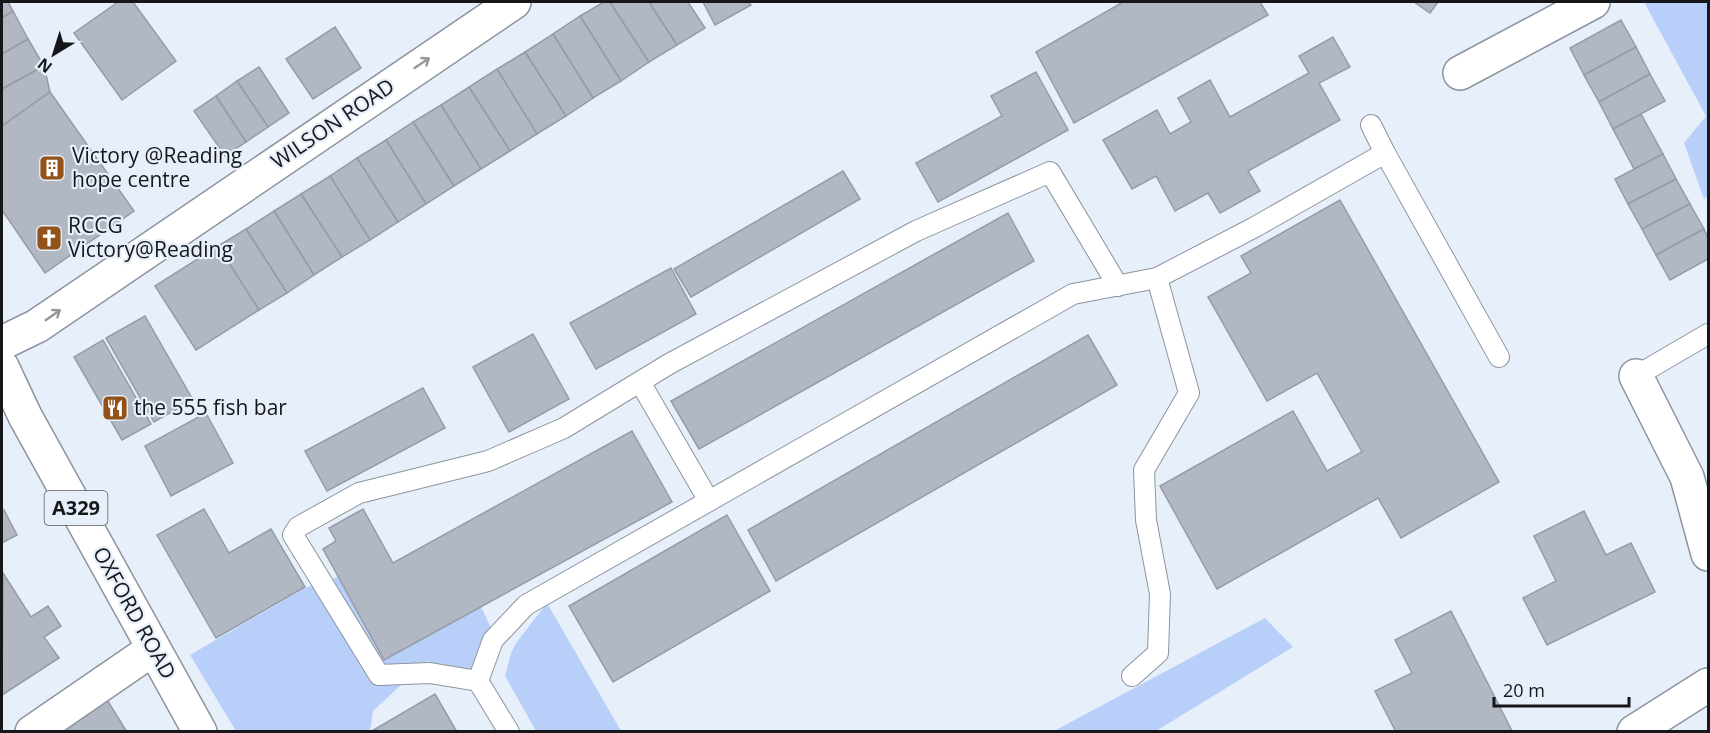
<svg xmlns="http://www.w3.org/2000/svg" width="1710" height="733" viewBox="0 0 1710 733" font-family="'Open Sans',sans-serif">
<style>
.green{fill:#b8d0f9}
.building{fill:#b1b8c4;stroke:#959ba7;stroke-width:1.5}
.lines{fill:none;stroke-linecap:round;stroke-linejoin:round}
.lane-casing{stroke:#8d949f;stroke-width:22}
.street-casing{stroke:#8d949f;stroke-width:36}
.primary-casing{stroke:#8d949f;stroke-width:36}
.lane{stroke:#fff;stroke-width:20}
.street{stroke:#fff;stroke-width:33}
.primary{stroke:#fff;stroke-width:33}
.oneway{stroke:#969798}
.labels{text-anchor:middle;stroke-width:4.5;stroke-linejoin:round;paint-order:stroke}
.shield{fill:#e7effb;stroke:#54585e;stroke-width:1.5}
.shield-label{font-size:20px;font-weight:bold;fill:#15171b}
.street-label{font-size:21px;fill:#15171b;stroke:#e7effb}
.poi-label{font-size:21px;fill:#15171b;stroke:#e7effb;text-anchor:start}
</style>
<rect width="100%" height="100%" fill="#e7effb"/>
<g class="green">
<polygon points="1644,2 1708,2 1708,196 1704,199 1684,143 1706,116"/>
<polygon points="338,577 385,660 481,607 501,648 469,689 427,661 373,711 370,732 236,731 190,655 305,588"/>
<polygon points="547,603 621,731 536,731 505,676 511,653 516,643"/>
<polygon points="1265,618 1293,647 1156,731 1054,731"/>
</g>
<g class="building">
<polygon points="2,2 8,2 13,11 2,18"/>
<polygon points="118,2 133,2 176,61 122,100 74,33"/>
<polygon points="604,2 610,2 649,62 621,81 580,16"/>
<polygon points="610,2 649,2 677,45 649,62"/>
<polygon points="649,2 688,2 705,28 677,45"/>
<polygon points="703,2 748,2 751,5 715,25"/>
<polygon points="1123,2 1260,2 1268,15 1074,123 1036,52"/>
<polygon points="1414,2 1438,2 1430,13"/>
<polygon points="13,11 28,39 2,54 2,18"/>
<polygon points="580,16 621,81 593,98 553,34"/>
<polygon points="1621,20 1636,47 1584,75 1570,48"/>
<polygon points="335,27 361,68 313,99 286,59"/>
<polygon points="553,34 593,98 566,116 525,52"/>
<polygon points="1333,37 1350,67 1319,83 1340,120 1248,171 1260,191 1220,213 1208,193 1175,211 1156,176 1132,189 1103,140 1157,110 1170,134 1191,122 1178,98 1210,80 1230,117 1309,73 1299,56"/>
<polygon points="28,39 44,66 2,89 2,54"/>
<polygon points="1636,47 1650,74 1599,102 1584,75"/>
<polygon points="525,52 566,116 537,134 497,69"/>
<polygon points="44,66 50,92 2,126 2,89"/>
<polygon points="259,67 289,113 268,127 237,81"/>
<polygon points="497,69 537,134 510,151 469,87"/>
<polygon points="1036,72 1068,130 938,202 916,163 1002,116 991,96"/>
<polygon points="1650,74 1665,101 1613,129 1599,102"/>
<polygon points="237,81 268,127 246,142 216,96"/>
<polygon points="469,87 510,151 481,169 441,105"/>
<polygon points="50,92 134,211 45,273 2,210 2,126"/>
<polygon points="216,96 246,142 225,156 194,111"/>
<polygon points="441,105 481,169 454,186 413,122"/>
<polygon points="1641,114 1663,154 1634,169 1613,129"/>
<polygon points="413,122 454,186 426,204 386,140"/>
<polygon points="386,140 426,204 398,222 357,158"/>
<polygon points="1663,154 1676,179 1628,204 1615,179"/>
<polygon points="357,158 398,222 370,240 330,176"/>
<polygon points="843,171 860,199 691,297 674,269"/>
<polygon points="330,176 370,240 342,257 301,194"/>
<polygon points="1676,179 1690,204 1642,229 1628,204"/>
<polygon points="301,194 342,257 314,275 274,211"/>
<polygon points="1340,200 1499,482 1401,538 1378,498 1217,589 1160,486 1293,411 1327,471 1362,452 1317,373 1267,401 1208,297 1251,273 1241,256"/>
<polygon points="1690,204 1704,229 1656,255 1642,229"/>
<polygon points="274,211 314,275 287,293 246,229"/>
<polygon points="1008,213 1034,261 699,449 671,401"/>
<polygon points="246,229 287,293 259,310 218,246"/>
<polygon points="1704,229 1708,238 1708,259 1670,280 1656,255"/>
<polygon points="218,246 259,310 196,350 155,286"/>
<polygon points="671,268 696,314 596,369 570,323"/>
<polygon points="145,316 193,400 154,422 106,338"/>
<polygon points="533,334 569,399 509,432 473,367"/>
<polygon points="1088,335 1117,385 776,581 748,530"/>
<polygon points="103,340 151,424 122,440 74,357"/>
<polygon points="423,388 445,428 327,491 305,451"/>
<polygon points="206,413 233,463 171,496 145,446"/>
<polygon points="632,431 672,502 384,660 323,549 336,541 329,528 363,509 393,563"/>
<polygon points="204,509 229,553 271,529 305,587 216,638 157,535"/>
<polygon points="4,510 17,535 2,543 2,511"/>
<polygon points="1584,511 1606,555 1631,543 1655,592 1547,645 1523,598 1556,581 1534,536"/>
<polygon points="727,515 770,591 613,682 569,606"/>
<polygon points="3,573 31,617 48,606 61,626 44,637 59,658 2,695"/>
<polygon points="1451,611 1512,731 1396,732 1375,691 1412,673 1395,640"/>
<polygon points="435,694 457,732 370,732"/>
<polygon points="104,695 127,732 58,732"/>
</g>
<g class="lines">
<defs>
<g id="lane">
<polyline points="1385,153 1499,357"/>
<polyline points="1636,376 1708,334"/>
<polyline points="640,382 709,501"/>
<polyline points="1132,676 1158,653 1160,594 1146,520 1144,470 1189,393 1157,278"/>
<polyline points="478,681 493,640 526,605 1073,294 1157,278 1255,227 1385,153 1371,125"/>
<polyline points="509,732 478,681 430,673 379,675 293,535 298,527 359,493 488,461 564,428 669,364 916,231 1050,172 1118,286"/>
</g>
<g id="street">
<polyline points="1460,73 1593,2"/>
<polyline points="2,343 37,326 514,2"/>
<polyline points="1636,376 1687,477 1708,554"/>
<polyline points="32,732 153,649"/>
<polyline points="1634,732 1708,685"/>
</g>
<polyline id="primary" points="2,367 25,416 200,732"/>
</defs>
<use href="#lane" class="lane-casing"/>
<use href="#street" class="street-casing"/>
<use href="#primary" class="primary-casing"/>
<use href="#lane" class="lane"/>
<use href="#street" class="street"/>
<use href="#primary" class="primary"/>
</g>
<defs><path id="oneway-shaft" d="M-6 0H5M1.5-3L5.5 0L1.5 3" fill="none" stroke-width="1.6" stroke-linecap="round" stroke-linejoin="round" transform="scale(1.5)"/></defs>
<g class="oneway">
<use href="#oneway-shaft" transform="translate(422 63) rotate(-34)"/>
<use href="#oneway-shaft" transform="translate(53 315) rotate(-35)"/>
</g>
<defs>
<symbol id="building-square" viewBox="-11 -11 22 22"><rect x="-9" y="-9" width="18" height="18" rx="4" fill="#92531a" stroke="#e7effb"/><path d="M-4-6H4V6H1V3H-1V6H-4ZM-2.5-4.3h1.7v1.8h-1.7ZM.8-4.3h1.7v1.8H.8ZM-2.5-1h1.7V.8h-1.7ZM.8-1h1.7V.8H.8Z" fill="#fff"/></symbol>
<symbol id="church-square" viewBox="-11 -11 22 22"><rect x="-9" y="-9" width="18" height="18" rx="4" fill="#92531a" stroke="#e7effb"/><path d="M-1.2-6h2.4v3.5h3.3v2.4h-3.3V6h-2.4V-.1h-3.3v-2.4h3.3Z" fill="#fff"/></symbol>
<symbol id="restaurant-square" viewBox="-11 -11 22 22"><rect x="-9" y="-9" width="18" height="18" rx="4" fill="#92531a" stroke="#e7effb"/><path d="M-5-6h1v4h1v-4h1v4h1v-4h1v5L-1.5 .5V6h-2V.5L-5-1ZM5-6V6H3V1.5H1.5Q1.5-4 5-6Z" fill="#fff"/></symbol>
</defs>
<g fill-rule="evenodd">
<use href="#building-square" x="37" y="153" width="30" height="30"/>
<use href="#church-square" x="34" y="223" width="30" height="30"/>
<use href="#restaurant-square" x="100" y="393" width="30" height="30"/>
</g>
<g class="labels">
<rect class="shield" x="44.5" y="491" width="63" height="34" rx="4.5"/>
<g class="shield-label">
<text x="76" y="515">A329</text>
</g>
<g class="street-label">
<text transform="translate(333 124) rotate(-34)" y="7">WILSON ROAD</text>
<text transform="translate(134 613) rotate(61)" y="7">OXFORD ROAD</text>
</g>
<g class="poi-label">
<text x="72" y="163">Victory @Reading<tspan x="72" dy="24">hope centre</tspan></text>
<text x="68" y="233">RCCG<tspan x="68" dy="24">Victory@Reading</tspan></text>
<text x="134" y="415">the 555 fish bar</text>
</g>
</g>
<rect width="1710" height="733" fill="none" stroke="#15171b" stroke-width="6"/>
<g transform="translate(54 54) rotate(218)" stroke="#e7effb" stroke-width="4.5" paint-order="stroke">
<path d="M0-4.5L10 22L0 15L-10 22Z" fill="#15171b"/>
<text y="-9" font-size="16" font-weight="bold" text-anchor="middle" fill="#15171b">N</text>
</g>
<path d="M1494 697v9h135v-9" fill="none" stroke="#15171b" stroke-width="3"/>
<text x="1503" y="697" font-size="18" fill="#15171b" stroke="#e7effb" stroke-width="4.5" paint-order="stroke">20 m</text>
</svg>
